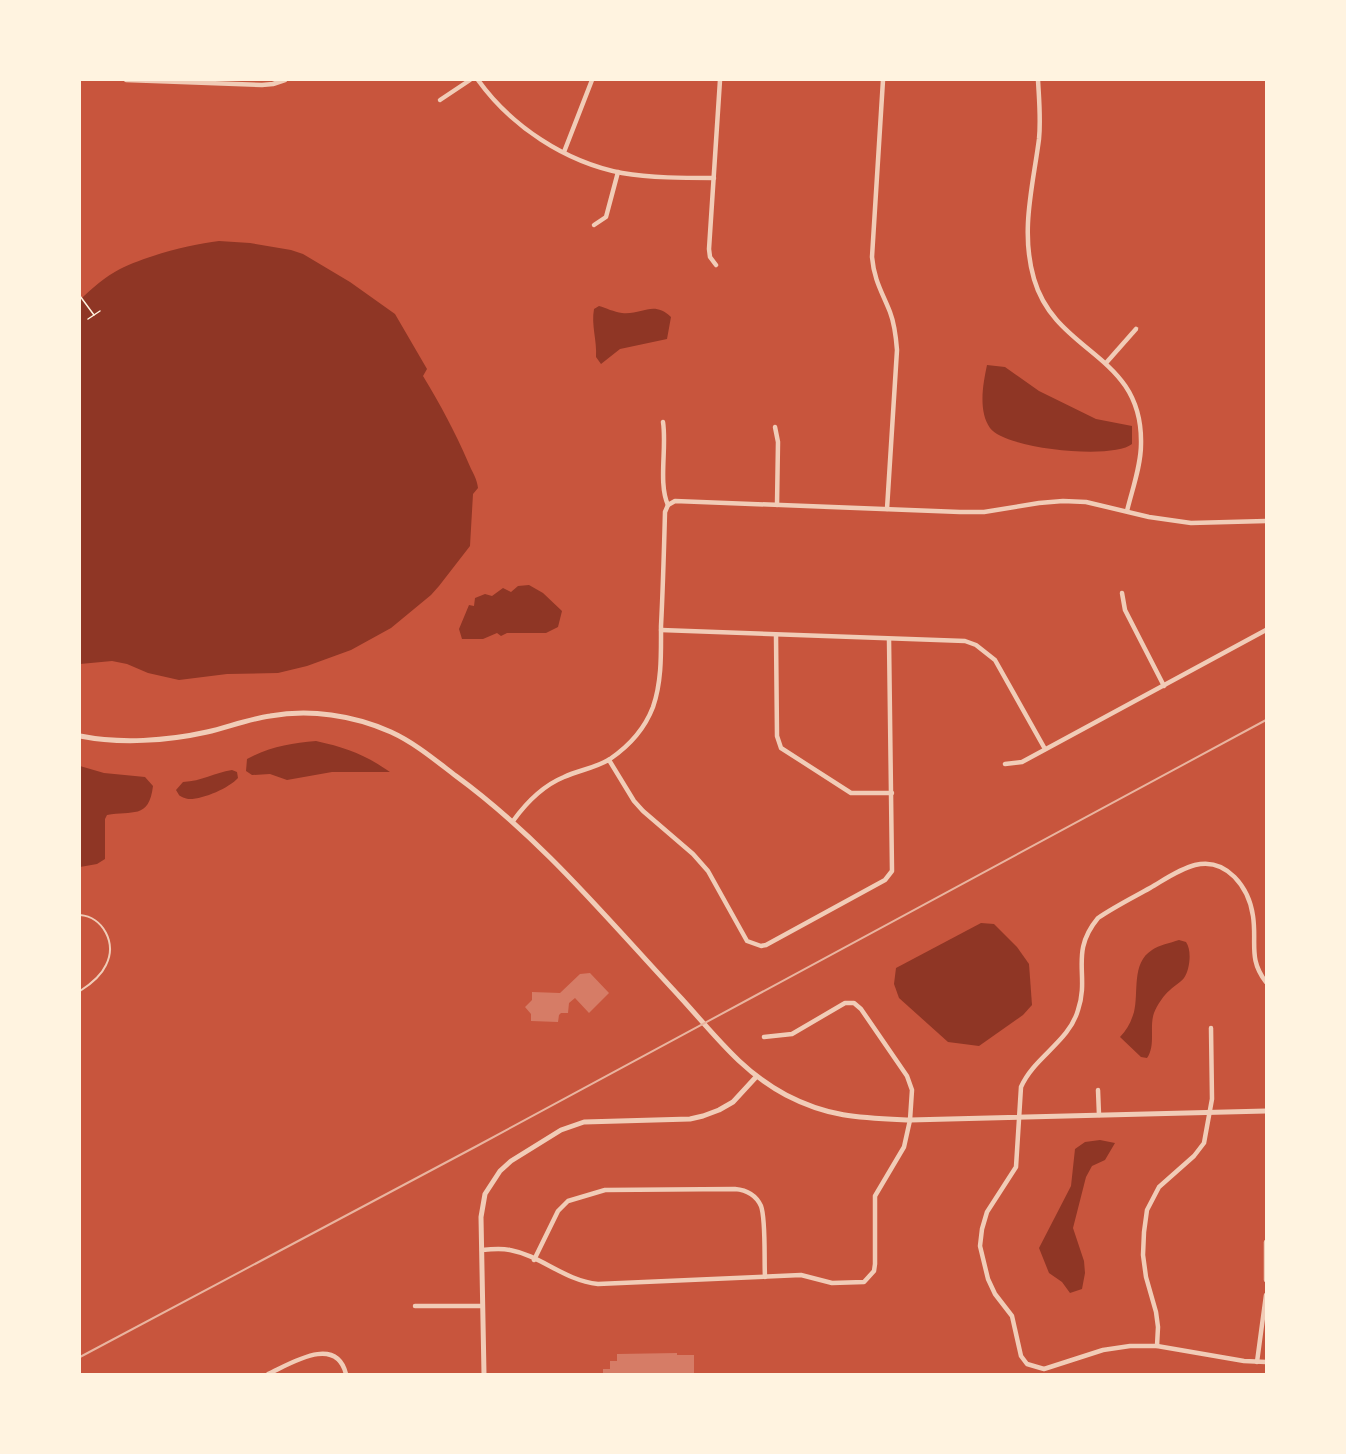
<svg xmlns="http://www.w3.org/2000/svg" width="1346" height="1454" viewBox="0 0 1346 1454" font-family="'Fira Sans',sans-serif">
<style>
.water{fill:#8f3625}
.building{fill:#d67c66}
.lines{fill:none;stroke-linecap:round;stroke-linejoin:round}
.path{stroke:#fff3e0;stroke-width:1.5}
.service{stroke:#f1ccb7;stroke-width:2}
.minor{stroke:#f1ccb7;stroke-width:4.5}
.tertiary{stroke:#f1ccb7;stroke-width:5}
.rail{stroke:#e9b49f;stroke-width:2}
</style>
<rect width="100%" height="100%" fill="#c8553d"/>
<g class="water">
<path d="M219,241l31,2 41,7 12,4 47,28 45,32 32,55 -4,7c17,28 32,56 45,86 4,10 9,16 10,26l-5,6 -3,52 -31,40 -8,9 -40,33 -40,22 -44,16 -29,7 -51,1 -48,6 -31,-7 -21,-9 -15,-3 -32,3v-364c11,-11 26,-24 40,-31 26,-13 71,-25 99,-28z"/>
<path d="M599,306c7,2 15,6 23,7 21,2 31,-13 49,4l-4,22 -47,10 -19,15 -5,-7c1,-17 -5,-32 -2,-48z"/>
<path d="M987,365l18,2 34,24 57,28 36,7v18c-19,16 -127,5 -142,-16 -12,-17 -7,-44 -3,-63z"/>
<polygon points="529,585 543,593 562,611 558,627 546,633 507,633 501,636 497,633 483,639 462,639 459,629 469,605 474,606 475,598 485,594 492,596 503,588 511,592 518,586"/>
<path d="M316,741c31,7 48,13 74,31h-58l-45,8 -17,-6 -18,1 -6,-4 1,-12c22,-12 44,-16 69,-18z"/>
<path d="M80,766l24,7 41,4 8,9c-4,34 -21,24 -46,29l-2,4v40l-8,5 -17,3z"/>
<path d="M232,770l5,2 1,6c-9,10 -36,22 -50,21 -1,0 -9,-3 -9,-4l-3,-5 7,-8c19,-1 31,-9 49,-12z"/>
<polygon points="981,923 994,924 1017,947 1029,964 1032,1005 1023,1015 979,1046 948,1042 899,998 894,984 896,968"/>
<path d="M1179,940l7,2c6,8 4,28 -2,36 -3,4 -10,8 -14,12 -6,5 -13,15 -16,23 -5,14 2,32 -7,45l-6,-1 -21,-20c7,-7 11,-15 14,-25 5,-19 -3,-49 18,-62 7,-5 18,-7 27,-10z"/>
<polygon points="1100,1140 1115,1143 1105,1160 1092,1166 1086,1177 1073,1228 1084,1261 1085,1273 1082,1289 1070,1293 1062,1282 1049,1273 1039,1248 1071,1186 1075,1149 1085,1142"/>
</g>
<g class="building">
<polygon points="590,973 609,993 589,1013 575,998 569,1003 568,1013 561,1013 559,1015 558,1022 531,1021 531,1014 525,1007 532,1000 532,992 560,993 580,974"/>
<polygon points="677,1353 677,1355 694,1355 694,1374 603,1374 603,1369 610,1369 610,1361 617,1361 617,1354"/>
</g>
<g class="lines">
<g class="path">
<polyline points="80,296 94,315"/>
<polyline points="88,319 100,311"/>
</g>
<path class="service" d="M80,915c23,2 37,28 26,50 -5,11 -15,19 -26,26"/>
<g class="minor">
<polyline points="126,80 262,85 273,84 285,80"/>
<path d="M478,80c33,46 87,82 144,93 29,5 62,5 92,5"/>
<path d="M883,80l-11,177c2,23 10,35 18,55 5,13 6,25 7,38l-10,159"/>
<path d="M1038,80c1,19 3,39 1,59 -6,47 -19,92 -5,140 22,76 109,74 107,165 0,22 -9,46 -14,67"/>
<polyline points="440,100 470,80"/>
<polyline points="564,152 592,80"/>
<polyline points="594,225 606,217 618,172"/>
<polyline points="716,265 710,257 709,249 720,80"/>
<polyline points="1106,363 1136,329"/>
<polyline points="775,427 778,442 777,505"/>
<polyline points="668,505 675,501 960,512 984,512 1039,503 1063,501 1086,502 1149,517 1191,523 1266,521"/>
<polyline points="1122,593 1125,610 1164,686"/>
<polyline points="661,630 965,641 976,645 995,660 1045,749"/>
<polyline points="776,635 777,736 781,748 851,793 892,793"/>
<polyline points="609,760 634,801 643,811 693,854 708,871 747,941 761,946 766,945 885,880 892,871 889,639"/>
<polyline points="1005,764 1022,762 1266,630"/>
<path d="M513,821c13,-18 29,-35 51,-44 15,-7 32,-9 46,-18 19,-13 35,-31 43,-52 9,-26 8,-54 8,-81 2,-38 3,-76 4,-114l3,-7c-10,-22 -1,-57 -5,-83"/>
<path d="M1266,982c-18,-23 -9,-39 -13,-66 -4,-28 -26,-59 -58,-51 -16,4 -31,15 -45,23 -18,10 -36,19 -52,30 -29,35 -8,57 -20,92 -9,32 -44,47 -57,77l-5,80 -29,45 -5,17 -2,17 8,33 7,15 17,22 9,40 6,8 17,5 59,-19 27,-4h27l87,15 22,1"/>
<polyline points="1098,1090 1099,1115"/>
<polyline points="1266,1242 1266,1280"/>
<path d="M482,1250c9,-1 19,-2 28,0 32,6 53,30 88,34l203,-9 31,8 32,-1 10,-11 1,-7v-68l29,-49 6,-27 2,-30 -5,-14 -46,-67 -7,-6h-9l-53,31 -28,3"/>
<path d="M534,1260l24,-49 10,-10 37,-11 130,-1c11,1 21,6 26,17 5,13 3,55 4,71"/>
<polyline points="415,1306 482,1306"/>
<polyline points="1157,1346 1158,1327 1156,1312 1146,1277 1143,1255 1144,1232 1147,1210 1159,1187 1194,1156 1204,1143 1212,1099 1211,1028"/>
<polyline points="1257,1362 1266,1295"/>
<path d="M268,1374c22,-10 68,-40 78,0"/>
</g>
<g class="tertiary">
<path d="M80,736c40,8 87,5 127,-4 21,-5 42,-13 63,-16 40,-7 83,-1 121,16 24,11 44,28 65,44 86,63 153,145 225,222 33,36 61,74 105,97 44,23 76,23 124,25l356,-9"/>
<polyline points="484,1374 481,1217 485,1194 500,1171 511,1161 561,1130 584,1122 690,1119 703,1116 719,1110 733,1102 756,1077"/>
</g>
<polyline class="rail" points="80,1357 475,1147 1266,720"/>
</g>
<rect width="1346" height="1454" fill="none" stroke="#fff3e0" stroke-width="162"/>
</svg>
